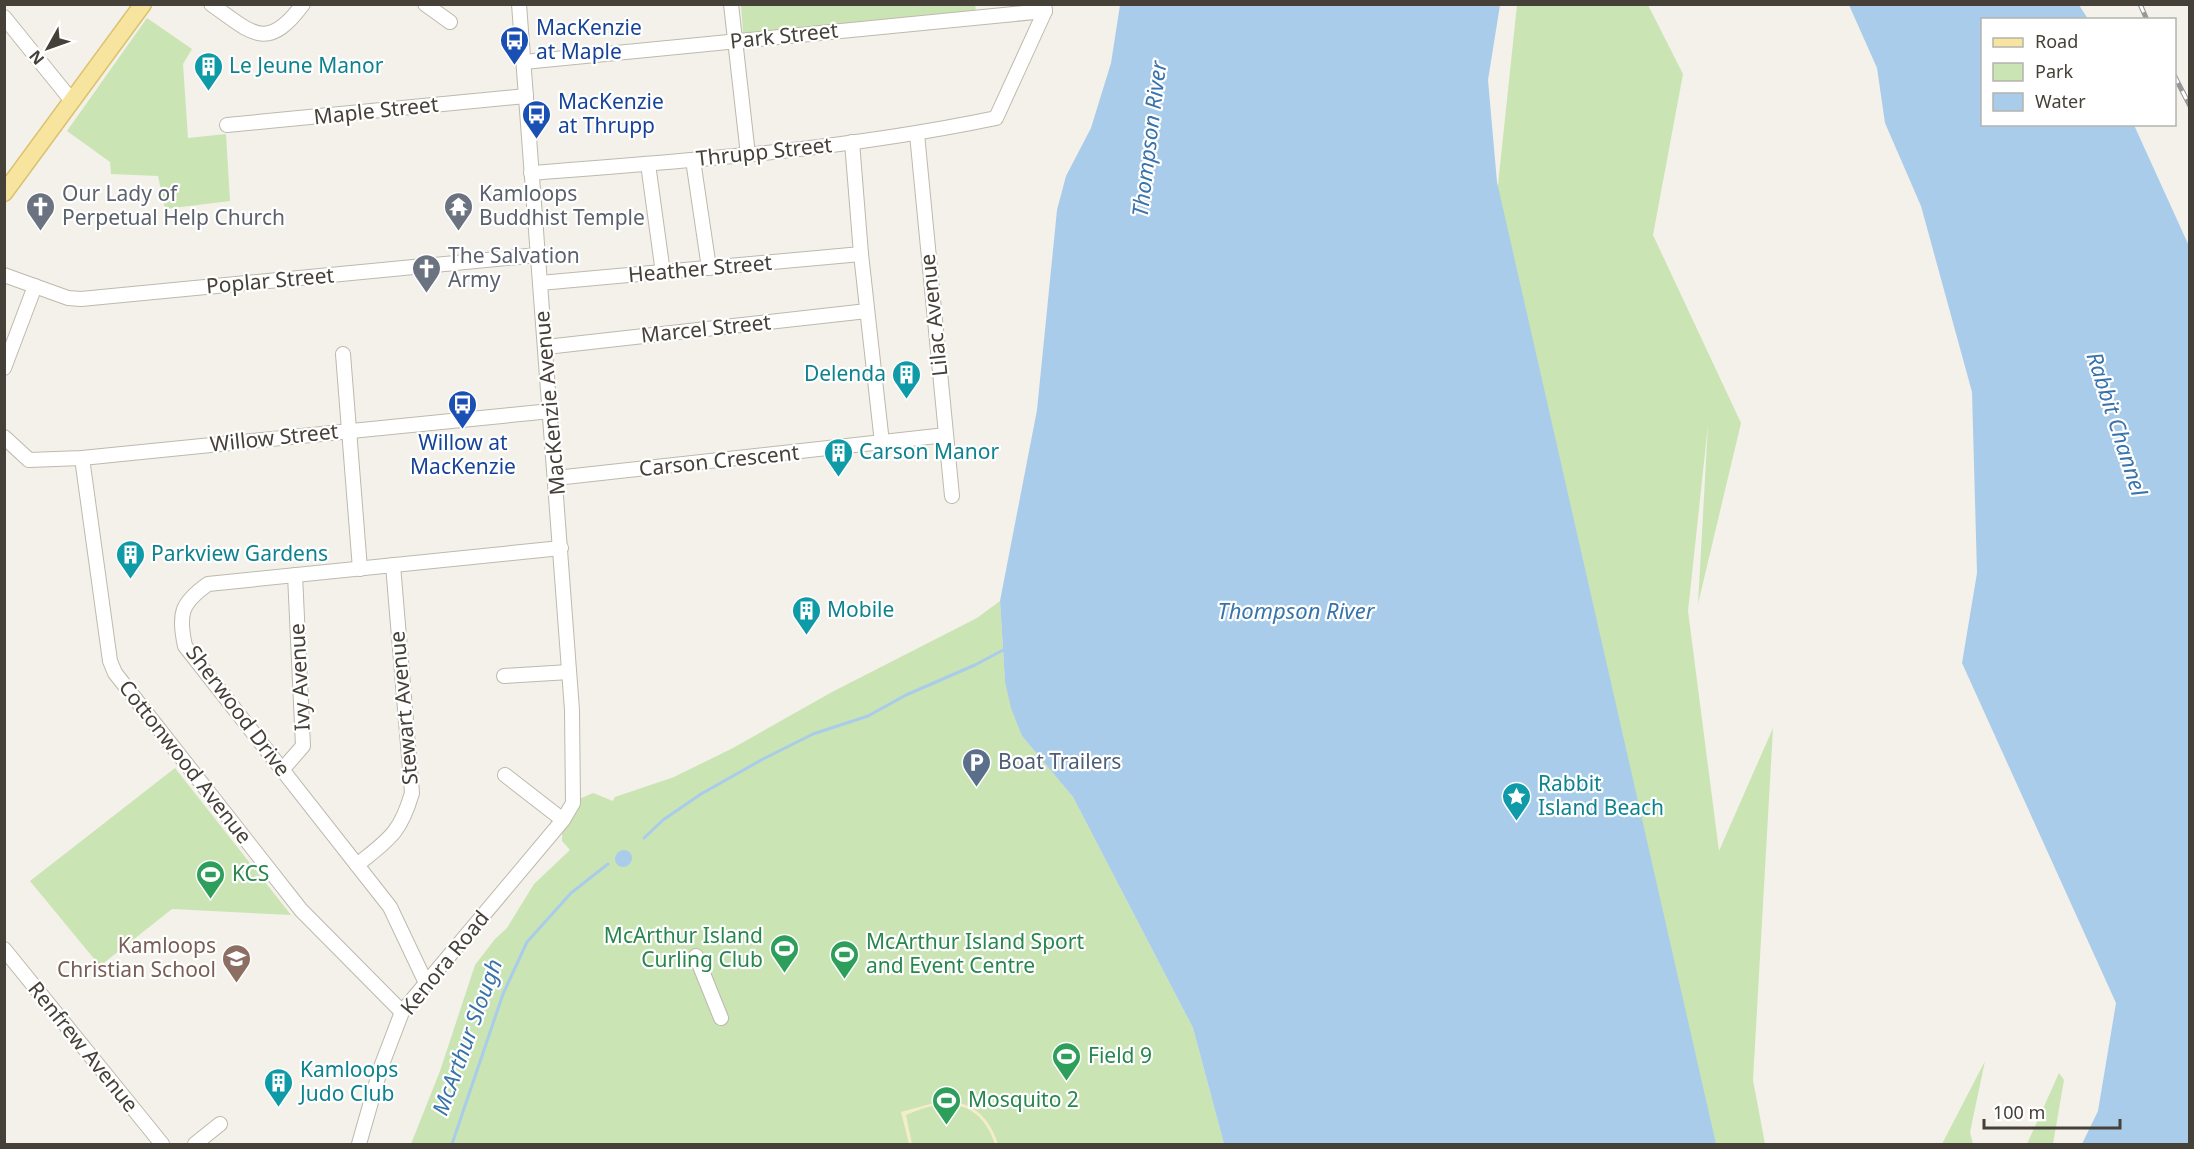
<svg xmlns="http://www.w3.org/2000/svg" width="2194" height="1149" viewBox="0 0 2194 1149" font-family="'Noto Sans',sans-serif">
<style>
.green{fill:#cbe4b4}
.sand{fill:#f4eec7}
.water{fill:#a9cceb}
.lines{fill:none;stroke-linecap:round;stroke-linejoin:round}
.stream{stroke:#a9cceb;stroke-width:3}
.river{stroke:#a9cceb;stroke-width:16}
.minor-casing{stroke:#beb9ac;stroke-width:16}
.major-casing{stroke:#dbc26e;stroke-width:19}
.minor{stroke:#fff;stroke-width:14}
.major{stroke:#f7e49e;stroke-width:16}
.rail-casing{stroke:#979797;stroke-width:5}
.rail{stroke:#fff;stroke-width:3;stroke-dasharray:9;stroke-linecap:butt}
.labels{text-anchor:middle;stroke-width:4.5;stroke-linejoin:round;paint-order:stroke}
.transit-label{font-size:21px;fill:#164399;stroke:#fff;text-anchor:start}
.street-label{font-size:21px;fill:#464138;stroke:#fff}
.culture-label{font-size:21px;fill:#0d838f;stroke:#fff;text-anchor:start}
.worship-label{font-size:21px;fill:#5b616d;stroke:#fff;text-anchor:start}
.service-label{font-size:21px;fill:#4e5e75;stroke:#fff;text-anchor:start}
.leisure-label{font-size:21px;fill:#27864d;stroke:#fff;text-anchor:start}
.education-label{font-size:21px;fill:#785e54;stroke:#fff;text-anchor:end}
.water-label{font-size:22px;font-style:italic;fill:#3873ab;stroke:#fff}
</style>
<rect width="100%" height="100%" fill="#f3f1e9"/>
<g class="green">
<polygon points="975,4 976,11 743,33 741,5"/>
<polygon points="1517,5 1648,5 1683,74 1653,235 1741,423 1698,604 1708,425 1688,611 1719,851 1773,728 1753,1080 1765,1144 1700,1144 1480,355"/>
<polygon points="147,18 192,49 183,64 188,138 226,134 230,201 165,209 158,176 111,174 110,162 67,131"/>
<polygon points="1000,601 1005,682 1022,736 1073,797 1193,1028 1224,1144 411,1144 440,1071 475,965 495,939 507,928 534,884 570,850 562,841 563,806 593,793 613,801 615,797 674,777 733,748 832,692 977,618"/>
<polygon points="175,768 291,915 172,909 100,966 30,881"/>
<polygon points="1985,1061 1970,1132 1973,1144 1942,1144"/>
<polygon points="2059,1073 2064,1080 2053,1144 2027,1144"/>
</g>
<path class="sand" d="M941,1101c30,-1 48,15 57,43h-3c-15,-45 -50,-47 -89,-29l6,29h-3l-8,-32z"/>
<g class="water">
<polygon points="1120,5 1500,5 1488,80 1497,182 1716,1144 1224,1144 1193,1028 1073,797 1022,736 1011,708 1005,682 1000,601 1037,410 1057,210 1066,176 1091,128 1111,63"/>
<polygon points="1849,5 2079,5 2088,19 1982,20 1982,124 2134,125 2189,246 2189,1144 2082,1144 2098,1111 2116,1003 1962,663 1977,573 1972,392 1921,206 1885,123 1877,68"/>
</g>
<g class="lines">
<g class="stream">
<polyline points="644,838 663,820 701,794 763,759 813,734 868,716 906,695 975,665 1005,649"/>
<polyline points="452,1144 503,994 527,942 571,893 608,864"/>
</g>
<polyline class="river" points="623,859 624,858"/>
<defs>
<g id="minor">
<path d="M211,4c41,29 56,49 92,0"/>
<polyline points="425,4 450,22"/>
<polyline points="731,4 748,155"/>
<polyline points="4,17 72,101"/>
<polyline points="524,62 1045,11"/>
<polyline points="227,125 526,96"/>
<polyline points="917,134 952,496"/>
<polyline points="852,142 861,254 882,443"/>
<polyline points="693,160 709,268"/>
<polyline points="648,164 663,273"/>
<path d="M531,173c156,-12 312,-23 465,-55l49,-107 -1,-7"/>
<polyline points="4,275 68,298 81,299 538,255"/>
<polyline points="540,283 861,254"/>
<polyline points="546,347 867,311"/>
<polyline points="343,354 360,569"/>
<polyline points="4,368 35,286"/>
<polyline points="4,437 29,460 82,458 551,411"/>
<polyline points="82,458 110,661 115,673 301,910 402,1012"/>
<polyline points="556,478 946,435"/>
<polyline points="504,676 569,672"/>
<polyline points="282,770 303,746 295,575"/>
<polyline points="505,775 563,820"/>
<path d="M357,865c32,-26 43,-31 55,-72l-19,-228"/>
<polyline points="4,949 162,1144"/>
<polyline points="696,956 721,1018"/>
<path d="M426,983l-36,-76 -205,-261c-7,-32 -4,-43 23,-62l353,-36"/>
<polyline points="195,1144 220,1124"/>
<polyline points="359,1144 381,1067 402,1012 563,820 573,803 572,710 519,4"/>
</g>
<polyline id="major" points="4,193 143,4"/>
</defs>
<use href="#minor" class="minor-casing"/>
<use href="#major" class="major-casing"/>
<use href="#minor" class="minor"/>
<use href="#major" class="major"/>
<defs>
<g id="rail">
<polyline points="2140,4 2147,20"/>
<polyline points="2174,75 2190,106"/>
</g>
</defs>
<use href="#rail" class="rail-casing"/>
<use href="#rail" class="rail"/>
</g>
<defs>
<symbol id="bus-pin" viewBox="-11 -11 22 30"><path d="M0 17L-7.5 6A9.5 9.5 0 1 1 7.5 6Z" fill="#1a4fb4" stroke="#fff"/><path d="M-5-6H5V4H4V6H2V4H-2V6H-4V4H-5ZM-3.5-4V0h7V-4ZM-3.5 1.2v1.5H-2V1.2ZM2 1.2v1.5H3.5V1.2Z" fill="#fff"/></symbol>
<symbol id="building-pin" viewBox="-11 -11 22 30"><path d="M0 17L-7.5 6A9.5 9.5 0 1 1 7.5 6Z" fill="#0f9aa8" stroke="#fff"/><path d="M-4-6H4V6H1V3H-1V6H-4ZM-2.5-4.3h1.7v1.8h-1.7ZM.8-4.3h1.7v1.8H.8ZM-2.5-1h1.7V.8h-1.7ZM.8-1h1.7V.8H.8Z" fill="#fff"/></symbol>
<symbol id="church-pin" viewBox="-11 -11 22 30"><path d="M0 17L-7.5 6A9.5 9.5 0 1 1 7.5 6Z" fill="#6b7280" stroke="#fff"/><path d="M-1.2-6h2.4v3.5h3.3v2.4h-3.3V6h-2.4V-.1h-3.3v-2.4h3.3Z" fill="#fff"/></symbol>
<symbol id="temple-pin" viewBox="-11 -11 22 30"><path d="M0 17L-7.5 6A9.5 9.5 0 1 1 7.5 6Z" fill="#6b7280" stroke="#fff"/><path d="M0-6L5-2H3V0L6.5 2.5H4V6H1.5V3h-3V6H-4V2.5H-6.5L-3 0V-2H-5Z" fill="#fff"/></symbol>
<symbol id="parking-pin" viewBox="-11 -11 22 30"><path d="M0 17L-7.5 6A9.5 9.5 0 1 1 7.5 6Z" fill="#5c6f8a" stroke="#fff"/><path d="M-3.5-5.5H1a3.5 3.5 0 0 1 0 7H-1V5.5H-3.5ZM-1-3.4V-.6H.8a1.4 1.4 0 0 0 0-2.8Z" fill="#fff"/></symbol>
<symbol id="sight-pin" viewBox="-11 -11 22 30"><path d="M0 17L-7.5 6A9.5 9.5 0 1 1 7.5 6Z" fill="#0f9aa8" stroke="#fff"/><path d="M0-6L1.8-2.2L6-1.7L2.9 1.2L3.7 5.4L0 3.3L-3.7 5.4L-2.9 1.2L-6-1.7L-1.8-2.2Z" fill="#fff"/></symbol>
<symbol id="stadium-pin" viewBox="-11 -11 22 30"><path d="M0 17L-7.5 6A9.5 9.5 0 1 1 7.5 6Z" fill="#2e9e5b" stroke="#fff"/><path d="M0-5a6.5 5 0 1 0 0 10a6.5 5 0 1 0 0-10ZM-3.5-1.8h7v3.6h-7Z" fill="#fff"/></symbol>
<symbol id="school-pin" viewBox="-11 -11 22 30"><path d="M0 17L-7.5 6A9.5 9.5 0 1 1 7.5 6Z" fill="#8d6e63" stroke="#fff"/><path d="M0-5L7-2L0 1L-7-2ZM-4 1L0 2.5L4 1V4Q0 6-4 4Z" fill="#fff"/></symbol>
</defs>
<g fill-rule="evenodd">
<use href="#bus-pin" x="498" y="24" width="33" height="45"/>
<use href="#building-pin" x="192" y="50" width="33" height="45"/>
<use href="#bus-pin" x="520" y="98" width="33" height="45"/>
<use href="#church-pin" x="24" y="190" width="33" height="45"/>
<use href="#temple-pin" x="442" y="190" width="33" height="45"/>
<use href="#church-pin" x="410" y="252" width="33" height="45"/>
<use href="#building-pin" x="890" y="358" width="33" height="45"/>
<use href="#bus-pin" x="446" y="388" width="33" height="45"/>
<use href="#building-pin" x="822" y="436" width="33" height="45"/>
<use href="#building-pin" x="114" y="538" width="33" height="45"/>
<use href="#building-pin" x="790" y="594" width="33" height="45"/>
<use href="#parking-pin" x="960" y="746" width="33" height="45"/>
<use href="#sight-pin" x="1500" y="780" width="33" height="45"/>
<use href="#stadium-pin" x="194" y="858" width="33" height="45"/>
<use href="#stadium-pin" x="768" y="932" width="33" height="45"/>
<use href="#stadium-pin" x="828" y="938" width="33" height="45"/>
<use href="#school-pin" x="220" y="942" width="33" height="45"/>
<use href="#stadium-pin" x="1050" y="1040" width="33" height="45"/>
<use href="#building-pin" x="262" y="1066" width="33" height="45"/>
<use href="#stadium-pin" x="930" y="1084" width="33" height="45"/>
</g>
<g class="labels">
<g class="transit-label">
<text x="536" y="35">MacKenzie<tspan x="536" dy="24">at Maple</tspan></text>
<text x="558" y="109">MacKenzie<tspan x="558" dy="24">at Thrupp</tspan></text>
<text x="463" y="450" text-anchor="middle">Willow at<tspan x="463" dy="24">MacKenzie</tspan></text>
</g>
<g class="street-label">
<text transform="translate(784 36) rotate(-6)" y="7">Park Street</text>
<text transform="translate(376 111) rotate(-6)" y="7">Maple Street</text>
<text transform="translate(764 152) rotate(-6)" y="7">Thrupp Street</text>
<text transform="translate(700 269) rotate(-5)" y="7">Heather Street</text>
<text transform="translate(270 281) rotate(-5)" y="7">Poplar Street</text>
<text transform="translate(934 315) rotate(-96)" y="7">Lilac Avenue</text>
<text transform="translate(706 329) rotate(-6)" y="7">Marcel Street</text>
<text transform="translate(550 403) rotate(-95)" y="7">MacKenzie Avenue</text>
<text transform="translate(274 438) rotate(-6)" y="7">Willow Street</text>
<text transform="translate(719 461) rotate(-6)" y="7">Carson Crescent</text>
<text transform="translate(300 677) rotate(-93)" y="7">Ivy Avenue</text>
<text transform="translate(404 708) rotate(-95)" y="7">Stewart Avenue</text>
<text transform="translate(238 711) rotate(53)" y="7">Sherwood Drive</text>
<text transform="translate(185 762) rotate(52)" y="7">Cottonwood Avenue</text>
<text transform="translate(445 963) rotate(-51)" y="7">Kenora Road</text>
<text transform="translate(83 1047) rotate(51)" y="7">Renfrew Avenue</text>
</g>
<g class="culture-label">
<text x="229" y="73">Le Jeune Manor</text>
<text x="886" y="381" text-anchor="end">Delenda</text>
<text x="859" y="459">Carson Manor</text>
<text x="151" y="561">Parkview Gardens</text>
<text x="827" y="617">Mobile</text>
<text x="1538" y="791">Rabbit<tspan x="1538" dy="24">Island Beach</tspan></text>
<text x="300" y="1077">Kamloops<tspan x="300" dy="24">Judo Club</tspan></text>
</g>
<g class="worship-label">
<text x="62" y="201">Our Lady of<tspan x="62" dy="24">Perpetual Help Church</tspan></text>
<text x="479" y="201">Kamloops<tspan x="479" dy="24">Buddhist Temple</tspan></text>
<text x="448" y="263">The Salvation<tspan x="448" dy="24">Army</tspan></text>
</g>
<g class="service-label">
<text x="998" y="769">Boat Trailers</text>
</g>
<g class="leisure-label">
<text x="232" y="881">KCS</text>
<text x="763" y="943" text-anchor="end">McArthur Island<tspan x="763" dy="24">Curling Club</tspan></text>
<text x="866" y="949">McArthur Island Sport<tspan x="866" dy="24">and Event Centre</tspan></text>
<text x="1088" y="1063">Field 9</text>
<text x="968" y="1107">Mosquito 2</text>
</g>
<g class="education-label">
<text x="216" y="953">Kamloops<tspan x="216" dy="24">Christian School</tspan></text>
</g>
<g class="water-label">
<text transform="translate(1149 139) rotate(-83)" y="8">Thompson River</text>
<text transform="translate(2117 424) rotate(72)" y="8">Rabbit Channel</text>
<text x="1296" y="619">Thompson River</text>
<text transform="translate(467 1037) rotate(-70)" y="8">McArthur Slough</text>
</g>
</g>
<rect width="2194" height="1149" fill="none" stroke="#464138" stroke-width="12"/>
<rect x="1981" y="18" width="195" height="108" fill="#ffffff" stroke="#b5b3af" stroke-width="1.5"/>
<rect x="1993" y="38" width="30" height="9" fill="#f7e49e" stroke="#b5b3af" stroke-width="1.5"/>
<text x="2035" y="48" font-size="18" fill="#464138">Road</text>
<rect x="1993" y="63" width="30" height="18" fill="#cbe4b4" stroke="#b5b3af" stroke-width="1.5"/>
<text x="2035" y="78" font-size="18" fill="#464138">Park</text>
<rect x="1993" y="93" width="30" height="18" fill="#a9cceb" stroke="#b5b3af" stroke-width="1.5"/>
<text x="2035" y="108" font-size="18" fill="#464138">Water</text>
<g transform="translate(48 48) rotate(230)" stroke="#ffffff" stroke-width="4.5" paint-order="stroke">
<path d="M0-4.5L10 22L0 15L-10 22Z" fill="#464138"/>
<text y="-9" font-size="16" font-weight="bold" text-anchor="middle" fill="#464138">N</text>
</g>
<path d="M1984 1119v9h136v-9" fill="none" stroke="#464138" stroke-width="3"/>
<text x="1993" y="1119" font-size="18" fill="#464138" stroke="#ffffff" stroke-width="4.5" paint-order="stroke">100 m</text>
</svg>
